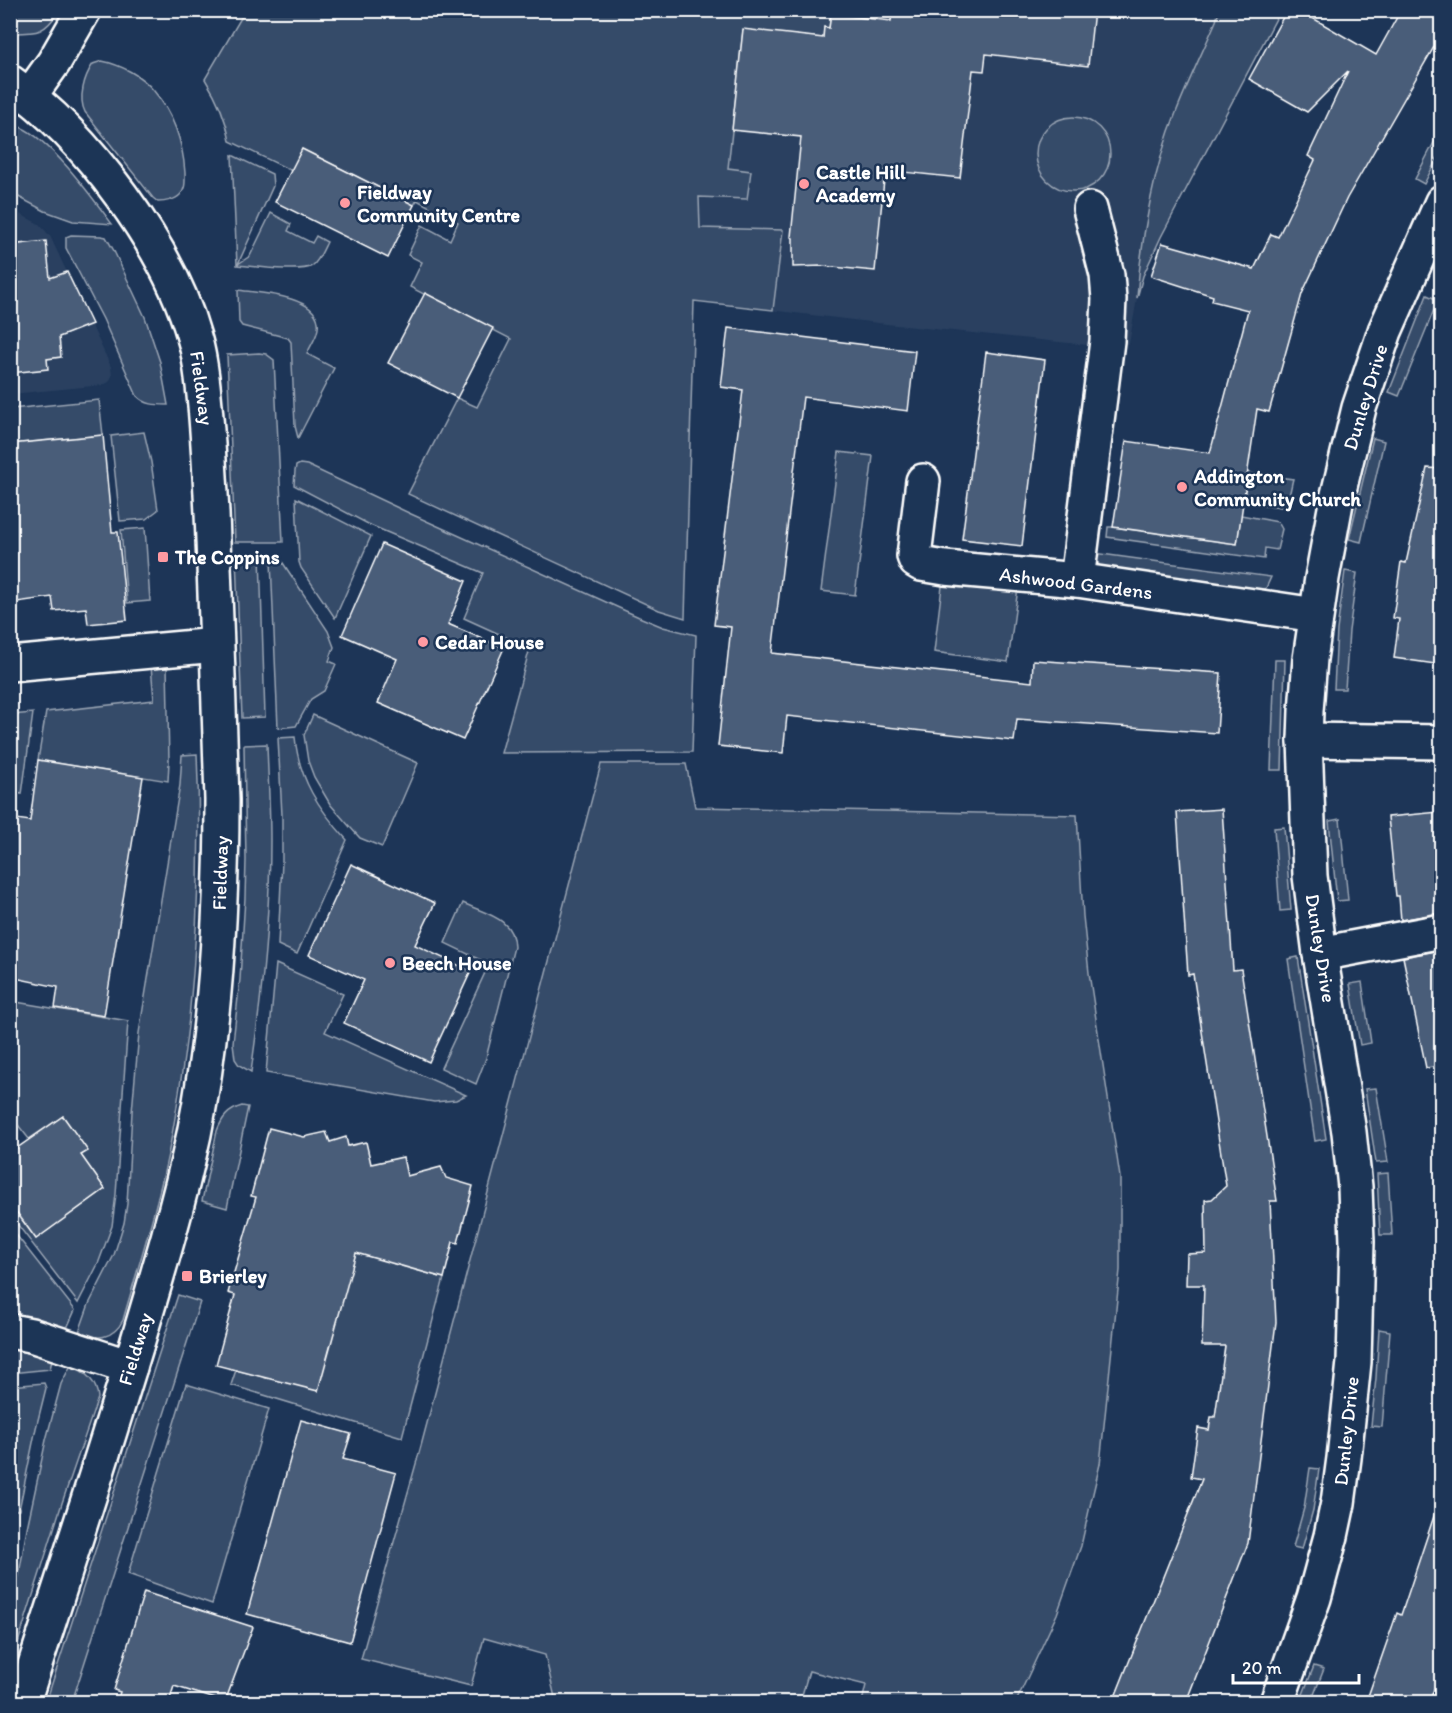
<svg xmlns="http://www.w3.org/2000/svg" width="1452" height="1713" viewBox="0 0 1452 1713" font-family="Itim,sans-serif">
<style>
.built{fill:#2a4161}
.green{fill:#364b69;stroke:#9aa5b4;stroke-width:1.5}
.building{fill:#4a5d79;stroke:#fff;stroke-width:1.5}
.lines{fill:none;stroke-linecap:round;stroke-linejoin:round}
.minor-casing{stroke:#fff;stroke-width:38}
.minor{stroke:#1d3557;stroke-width:33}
.poi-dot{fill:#ff9aa2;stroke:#1d3557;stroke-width:2}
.labels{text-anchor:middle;stroke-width:5;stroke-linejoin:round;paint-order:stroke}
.poi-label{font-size:20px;font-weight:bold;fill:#fff;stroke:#1d3557;text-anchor:start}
.street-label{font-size:20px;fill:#fff;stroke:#1d3557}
</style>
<rect width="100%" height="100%" fill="#1d3557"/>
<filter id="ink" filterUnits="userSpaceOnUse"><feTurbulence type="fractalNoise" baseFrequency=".0167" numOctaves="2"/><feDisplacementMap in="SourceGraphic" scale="12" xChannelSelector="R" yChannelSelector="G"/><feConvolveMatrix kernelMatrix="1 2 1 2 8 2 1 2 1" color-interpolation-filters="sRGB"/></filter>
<g filter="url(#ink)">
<g class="built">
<polygon points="245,11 1280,11 1160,237 1143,276 1137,298 1129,344 1107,341 1088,345 887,324 694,301"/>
<polygon points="10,209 39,224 50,236 111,367 112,376 109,382 103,385 11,394"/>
</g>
<g class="green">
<path d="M11,10h48v1c-15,23 -22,22 -48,22z"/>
<path d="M245,11h590l-1,3h-3l-2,14h-5l-1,10 -80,-8 -15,138 23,3 -4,28 -48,-2 1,31 83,2 -10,80 -79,-9 -9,317 -26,-8 -251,-116 49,-96 20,9 34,-68 -101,-52 12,-25 -14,-7 14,-30 28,15 8,-18 -41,-22 -3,5 -112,-56 -10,22 -62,-30c-4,-23 -13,-43 -25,-62z"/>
<path d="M1219,11h61l-119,226 -18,39 -6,22c4,-60 17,-132 40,-188 12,-30 26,-59 39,-89z"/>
<path d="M102,61c19,4 39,14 52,30 20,24 29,51 31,82 0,8 1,16 -5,22 -5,5 -15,7 -22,7l-5,-4 -68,-86c-7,-14 -1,-35 8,-48z"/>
<circle cx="1073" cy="154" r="37"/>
<path d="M20,127c30,12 72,70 92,97l-39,-3 -28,-10 -34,-18v-65z"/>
<polygon points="1441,129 1441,151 1424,184 1415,179"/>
<path d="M232,155l40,19 1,12 -35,78 12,-8 21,-43 20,11 -3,7 24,12 4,-7 11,6c-4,8 -8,19 -15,24 -11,7 -60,0 -75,-1z"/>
<path d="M71,235l30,1 5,1 7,12 32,68 15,45 8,43c-13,0 -22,0 -31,-9l-34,-77 -37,-71v-11z"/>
<path d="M238,290c20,3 76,5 80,32 2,11 -7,22 -11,32l27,14 -36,70 -3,-12 -4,-84 -3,-4 -46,-12 -3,-4z"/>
<polygon points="1427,295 1438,300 1399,396 1389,392"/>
<polygon points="259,353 266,354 274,360 283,542 235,542 227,355"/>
<polygon points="99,400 103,435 11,444 11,409"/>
<polygon points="144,432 151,462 158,510 146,519 120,521 111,436"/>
<polygon points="1373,438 1384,441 1361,542 1349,539"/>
<polygon points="839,452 873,456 855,595 821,591"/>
<polygon points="300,464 307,465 411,514 639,617 663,627 696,635 692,752 501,753 530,648 464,618 483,573 370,525 294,485 295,471 296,466"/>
<path d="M1248,473l45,6c-3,10 -3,23 -12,28l-38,-5z"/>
<polygon points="296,498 371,536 335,618 301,568 299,562"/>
<polygon points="1241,515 1278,522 1282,529 1277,550 1265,548 1264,559 1107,537 1108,527 1113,527 1237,544"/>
<polygon points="145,528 150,601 127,603 121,530"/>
<polygon points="1094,553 1271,577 1266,588 1261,591 1104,569 1099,565"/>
<polygon points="260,555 265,717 242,718 236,556"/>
<polygon points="281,560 328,631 334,647 329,661 336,664 324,691 311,699 296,726 278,728 271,561"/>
<polygon points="1345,571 1357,573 1349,631 1345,689 1334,689 1337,630"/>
<polygon points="943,578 1018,588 1008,662 934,652"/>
<polygon points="1275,660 1285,660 1282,770 1271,770"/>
<polygon points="167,665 169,762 168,781 38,760 46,712 154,700 151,666"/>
<polygon points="33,713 22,794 11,792 11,715"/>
<polygon points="313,715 418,763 382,847 360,838 350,827 330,804 314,777 308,761 304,735"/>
<path d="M295,737c4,43 24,72 52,103l-50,114 -19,-9 4,-83v-47l-4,-77z"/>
<path d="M267,744c1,32 3,64 3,96 0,77 -8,155 -19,232l-12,-7 -4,-6 -2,-16 7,-64 5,-81 1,-38 -2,-115z"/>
<path d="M197,754c4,88 1,176 -8,264 -5,41 -10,81 -18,122 -12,61 -31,121 -48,180 -10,20 -26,19 -45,15l11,-31 25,-49 10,-32 3,-19 5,-92 7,-79 41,-248 2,-30z"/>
<polygon points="601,764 686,764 695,807 1077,815 1083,916 1089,973 1120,1177 1120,1270 1100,1464 1090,1506 1081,1546 1057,1614 1016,1702 862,1702 866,1685 809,1671 800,1702 677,1702 657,1697 655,1702 556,1702 545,1655 484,1638 471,1686 361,1659 421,1446"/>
<polygon points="1340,819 1348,900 1337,901 1329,821"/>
<polygon points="1284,827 1291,910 1280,911 1274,828"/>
<path d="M463,903c23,11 51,15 51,44l-28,111 -10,26 -35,-16 48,-104 -44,-21z"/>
<polygon points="1298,957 1326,1139 1315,1141 1288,959"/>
<polygon points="276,964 343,994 325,1032 466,1095 456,1100 434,1102 266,1073"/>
<polygon points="1362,982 1371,1043 1360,1045 1350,984"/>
<polygon points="10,1001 128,1021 116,1194 112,1226 98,1264 78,1303 14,1220 19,1216 36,1239 105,1189 81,1155 87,1151 63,1116 29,1139 11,1116"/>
<polygon points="1376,1088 1388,1162 1376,1163 1365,1089"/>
<path d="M242,1106l6,1 -21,101 -25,-7 15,-70c5,-13 11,-21 25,-25z"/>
<polygon points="1388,1173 1392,1235 1380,1235 1377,1174"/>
<polygon points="10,1227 75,1310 67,1328 11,1313"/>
<polygon points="403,1228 394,1264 444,1278 402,1437 231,1385 236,1370 267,1378 304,1235"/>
<polygon points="178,1295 200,1302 72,1702 46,1702"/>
<polygon points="1379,1329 1390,1331 1382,1427 1371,1426 1376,1378"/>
<polygon points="11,1348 52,1360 50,1369 11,1373"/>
<path d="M71,1365c14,7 26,16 27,33l-36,105 -51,162v-58l7,-27 9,-52 19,-88 15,-56z"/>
<polygon points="44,1383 46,1388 36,1428 19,1510 11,1510 11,1386"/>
<polygon points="186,1384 269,1409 212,1604 128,1574"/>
<polygon points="1310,1468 1319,1469 1313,1510 1302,1549 1293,1547 1304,1508"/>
<polygon points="1314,1666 1324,1669 1311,1702 1300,1702"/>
</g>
<g class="building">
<polygon points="892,10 1094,10 1088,66 986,54 984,71 973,70 960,178 885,170 875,271 822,266 793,267 793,238 791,237 801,137 732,130 743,29 823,38 824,27 829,28 831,14 891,21"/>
<polygon points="1287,10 1299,10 1376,55 1401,10 1442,10 1442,33 1347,198 1302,294 1269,412 1257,409 1237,544 1113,527 1126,441 1210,453 1248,310 1212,301 1213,296 1151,276 1162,243 1254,269 1271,234 1278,237 1292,208 1315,160 1308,156 1348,71 1307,112 1249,79"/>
<polygon points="302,149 414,205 388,258 275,202"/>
<polygon points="46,241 50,278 67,272 92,324 59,337 61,357 47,359 48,369 10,373 10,245"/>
<polygon points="425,293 493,328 457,398 388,363"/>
<polygon points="728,328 915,351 908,411 803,397 772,653 1032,682 1033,660 1221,673 1217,733 1017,719 1014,741 787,716 783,753 718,746 731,627 714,625 743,390 721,387"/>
<polygon points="986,352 1045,360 1022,546 962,539"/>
<polygon points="103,435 112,532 118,532 127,620 88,624 86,608 54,611 52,597 10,603 10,444"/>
<polygon points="1427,468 1442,469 1442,665 1394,658 1399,619 1393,618 1401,562 1406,563"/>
<polygon points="382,544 466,581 448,624 504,648 463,740 378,703 397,659 342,635"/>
<polygon points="38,760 143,777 104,1016 55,1008 58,987 10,977 10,818 30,821"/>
<polygon points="1222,809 1233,970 1241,969 1277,1201 1270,1201 1276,1322 1248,1543 1186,1702 1113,1702 1202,1479 1191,1477 1198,1428 1209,1430 1211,1417 1215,1417 1225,1346 1202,1346 1204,1285 1186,1285 1187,1254 1206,1253 1205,1200 1212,1199 1226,1186 1193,974 1188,975 1177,812"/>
<polygon points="1439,812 1442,831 1442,913 1401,920 1399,896 1396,896 1388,817"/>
<polygon points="351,864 435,903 415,945 471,971 429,1062 344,1023 364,980 309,955"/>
<polygon points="1442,950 1442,1066 1426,1068 1403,957"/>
<polygon points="63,1116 88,1151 81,1155 105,1189 36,1239 10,1203 10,1153"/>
<polygon points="269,1128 304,1137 326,1132 330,1142 346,1137 348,1146 366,1142 371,1164 403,1157 407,1176 441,1167 446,1178 473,1186 458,1243 453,1242 444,1278 356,1253 318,1391 216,1365 235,1295 228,1293 256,1197 251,1196"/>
<polygon points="301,1420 351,1434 343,1459 396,1473 350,1642 247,1614"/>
<polygon points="1435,1513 1442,1514 1442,1669 1429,1702 1366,1702 1397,1613 1401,1615"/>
<polygon points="144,1592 253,1627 225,1702 174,1686 169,1702 117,1702 120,1692 114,1690"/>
</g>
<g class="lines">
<defs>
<g id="minor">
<path d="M10,82c77,54 159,165 184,255 6,19 8,38 10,58 4,40 6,79 8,118 4,96 7,191 10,287 0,111 -6,225 -28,334 -15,69 -35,136 -55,203 -37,123 -77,244 -116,365"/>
<polyline points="29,97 54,62 84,10"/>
<polyline points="923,481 914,556 916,561 921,564 945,568 1077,580 1316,615"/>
<polyline points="1077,580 1107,341 1109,299 1107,275 1090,209"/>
<polyline points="10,664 216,645"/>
<polyline points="1305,740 1442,742"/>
<polyline points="1320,954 1442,931"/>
<polyline points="10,1331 31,1335 130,1367"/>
<polyline points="1277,1702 1314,1598 1331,1536 1338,1503 1344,1458 1354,1362 1357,1242 1355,1187 1349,1132 1320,954 1310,876 1305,740 1306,711 1310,659 1322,578 1336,503 1359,408 1385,331 1442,202"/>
</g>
</defs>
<use href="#minor" class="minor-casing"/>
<use href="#minor" class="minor"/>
</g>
</g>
<g class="poi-dot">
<circle cx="804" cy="184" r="6"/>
<circle cx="345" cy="203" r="6"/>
<circle cx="1182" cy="487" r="6"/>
<rect x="157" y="551" width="12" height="12" rx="3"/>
<circle cx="423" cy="642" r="6"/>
<circle cx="390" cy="963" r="6"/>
<rect x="181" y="1270" width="12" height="12" rx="3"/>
</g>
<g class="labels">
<g class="poi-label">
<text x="816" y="179">Castle Hill<tspan x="816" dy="23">Academy</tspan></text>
<text x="357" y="199">Fieldway<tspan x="357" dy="23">Community Centre</tspan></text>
<text x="1194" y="483">Addington<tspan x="1194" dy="23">Community Church</tspan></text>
<text x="175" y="564">The Coppins</text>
<text x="435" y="649">Cedar House</text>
<text x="402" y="970">Beech House</text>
<text x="199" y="1283">Brierley</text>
</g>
<g class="street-label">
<text transform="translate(202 388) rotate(82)" y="7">Fieldway</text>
<text transform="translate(1365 397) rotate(-73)" y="7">Dunley Drive</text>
<text transform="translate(1076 583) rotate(7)" y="7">Ashwood Gardens</text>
<text transform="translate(220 873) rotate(-88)" y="7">Fieldway</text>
<text transform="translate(1321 948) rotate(81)" y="7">Dunley Drive</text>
<text transform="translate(135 1349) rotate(-73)" y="7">Fieldway</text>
<text transform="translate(1346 1431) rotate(-84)" y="7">Dunley Drive</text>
</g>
</g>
<rect width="1452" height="1713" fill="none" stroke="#1d3557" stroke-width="36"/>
<rect x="18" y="18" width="1416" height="1677" fill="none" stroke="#fff" stroke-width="2" filter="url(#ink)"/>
<path d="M1233 1674v9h126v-9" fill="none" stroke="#ffffff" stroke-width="3"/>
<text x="1242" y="1674" font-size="18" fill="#ffffff" stroke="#1d3557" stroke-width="4.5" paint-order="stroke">20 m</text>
</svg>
